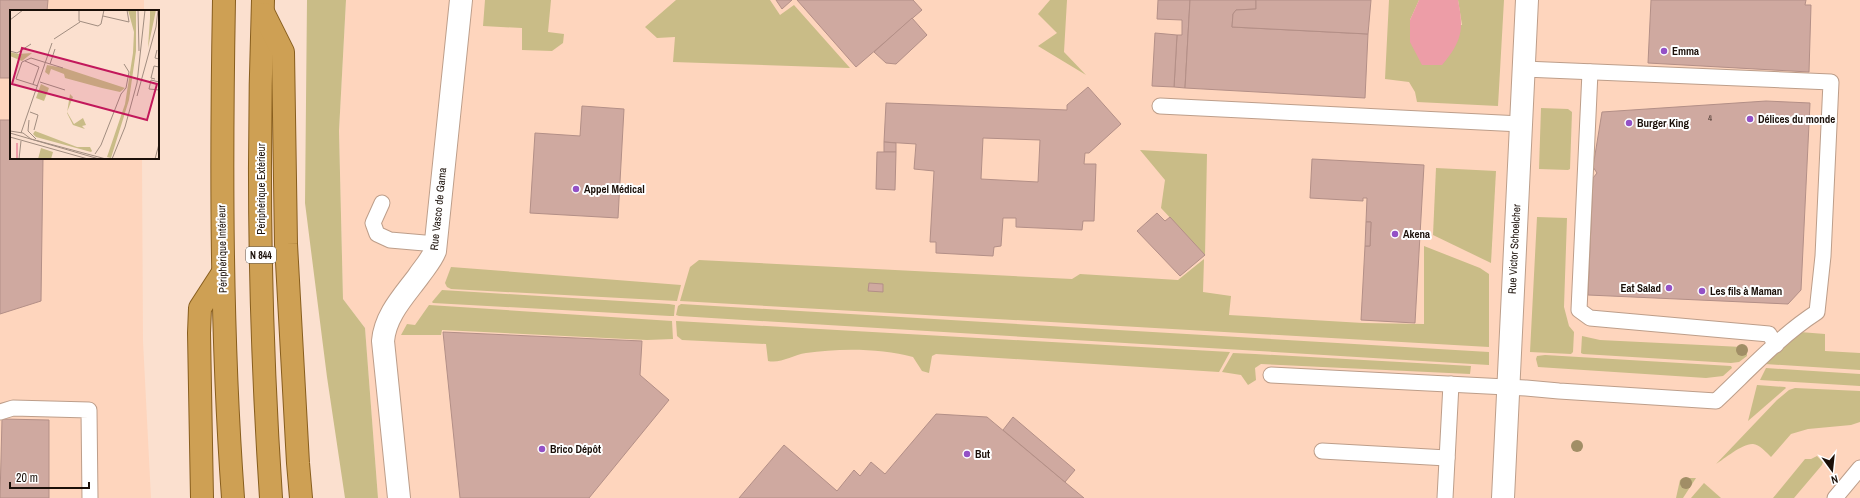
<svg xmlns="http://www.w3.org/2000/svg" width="1860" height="498" viewBox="0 0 1860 498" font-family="'Archivo Narrow',sans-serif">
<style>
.built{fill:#fed5bd}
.green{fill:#c9bc87}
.water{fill:#ed9da7}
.building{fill:#cfa9a0;stroke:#b38f87;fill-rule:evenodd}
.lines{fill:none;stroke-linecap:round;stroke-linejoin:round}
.service-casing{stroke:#bd9e8a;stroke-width:17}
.minor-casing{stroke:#bd9e8a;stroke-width:24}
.trunk-casing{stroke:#885e1e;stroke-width:24}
.service{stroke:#fff;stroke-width:15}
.minor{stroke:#fff;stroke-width:22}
.trunk{stroke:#cea054;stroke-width:22}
.tree{fill:#a18e66}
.poi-dot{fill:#9351c6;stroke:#fff;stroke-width:1.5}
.labels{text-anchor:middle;stroke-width:4;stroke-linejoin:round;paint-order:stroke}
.number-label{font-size:9px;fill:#48362f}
.shield{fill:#fff;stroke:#5f5853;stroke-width:1}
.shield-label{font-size:10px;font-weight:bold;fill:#1b1009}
.poi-label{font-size:11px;font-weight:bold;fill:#1b1009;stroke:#fff;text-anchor:start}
.street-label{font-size:11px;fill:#1b1009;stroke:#fff}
.inset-river{fill:none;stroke:#ed9da7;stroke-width:2}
.inset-road{fill:none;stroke:#a18d80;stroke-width:1}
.view{fill:#c2185b;fill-opacity:0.15;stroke:#c2185b;stroke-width:2}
.inset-edge{fill:none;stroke:#1b1009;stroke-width:2}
</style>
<rect width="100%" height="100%" fill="#fbe0cf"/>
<g class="built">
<polygon points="0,0 144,0 144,11 11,11 11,158 142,158 143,341 151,498 0,498"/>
<polygon points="346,0 1860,0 1860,498 378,498 365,328 343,299 339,131"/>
</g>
<g class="green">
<polygon points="307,0 346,0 339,131 343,299 365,328 378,498 345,498 327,377 305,203"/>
<polygon points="485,0 551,0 548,32 564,34 563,43 552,51 522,50 522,28 483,26"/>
<polygon points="676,0 770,0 780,15 794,5 850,68 673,62 675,37 657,38 645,27"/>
<polygon points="1050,0 1067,0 1064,52 1086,75 1038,46 1057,33 1038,14"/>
<polygon points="1389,0 1419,0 1410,20 1462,25 1458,0 1504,0 1498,106 1417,102 1415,92 1409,82 1385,79"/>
<polygon points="1541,108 1568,109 1572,112 1570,169 1568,170 1539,169"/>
<polygon points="1140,150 1207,154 1205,255 1161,208 1165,180"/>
<polygon points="1436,168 1496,171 1491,263 1433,235"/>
<polygon points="1537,217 1567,218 1564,307 1569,326 1574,332 1573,352 1571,354 1530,352"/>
<polygon points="1424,246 1480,268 1489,274 1489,347 680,301 690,267 699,260 1072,279 1080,274 1178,280 1204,259 1203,292 1231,296 1229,315 1363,323 1424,324"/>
<polygon points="451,267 681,285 677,301 451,289 447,287 445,283"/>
<polygon points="442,290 669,304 675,305 674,316 670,316 433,303 432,302"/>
<polygon points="681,304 1489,352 1489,365 679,316 676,315 678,306"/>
<polygon points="429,305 672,321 673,339 647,340 442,330 441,335 401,335 407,324 415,325"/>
<path d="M676,321l554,31 -11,20 -283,-18 -4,2 -3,17 -7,-2 -9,-14c-32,-9 -75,-9 -107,-4 -13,2 -26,11 -38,8l-2,-17 -84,-4 -5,-4z"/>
<polygon points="1800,332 1825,334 1825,351 1860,353 1860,370 1765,364 1796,334"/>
<polygon points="1582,336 1600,340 1742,347 1747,350 1747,356 1739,362 1731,363 1583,354 1581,353"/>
<polygon points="1233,353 1255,354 1471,366 1470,374 1261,364 1255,368 1256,380 1248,385 1241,375 1222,372"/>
<polygon points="1545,355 1731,366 1732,368 1723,376 1706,378 1538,367 1536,359 1537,356"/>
<polygon points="1766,368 1860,374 1860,386 1760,380"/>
<polygon points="1757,385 1785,387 1786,388 1748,421"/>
<path d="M1795,388l65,3v31l-9,3 -43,4 -17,5 -20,23c-4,-4 -12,-13 -18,-13 -10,-1 -29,15 -37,20l61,-64 12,-10z"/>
<polygon points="1817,456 1823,462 1822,465 1794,498 1773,498 1805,459 1811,459"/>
<polygon points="1683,478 1696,478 1683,498 1676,498 1680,480"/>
<polygon points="1704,483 1721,498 1691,498"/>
</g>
<path class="water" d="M1419,0h39c6,30 4,41 -16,65h-20l-12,-23v-22z"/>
<g class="building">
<polygon points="0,0 48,0 47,11 11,11 11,78 0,78"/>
<polygon points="776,0 792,0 782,9"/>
<polygon points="797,0 913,0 922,10 856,67"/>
<polygon points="1158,0 1190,0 1185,88 1174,87 1177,35 1182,35 1182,20 1157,19"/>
<polygon points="1190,0 1256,0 1256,9 1236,10 1233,14 1232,27 1368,34 1365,98 1185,88"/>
<polygon points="1256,0 1371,0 1368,34 1232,27 1233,14 1236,10 1256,9"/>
<polygon points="1651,0 1806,0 1805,5 1811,5 1809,72 1648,63"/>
<polygon points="912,18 927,35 896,64 886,63 874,52"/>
<polygon points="1155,33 1177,35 1174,87 1152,86"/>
<path d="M1088,87l33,37 -32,29h-4l-1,11h12l-2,57h-11l-1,9 -66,-3v-9h-13l-2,28 -7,1 -1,9 -57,-3v-11h-6l4,-71 -20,-2 2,-25 -32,-2 2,-39 181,7v-5zM983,138l57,2 -2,42 -57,-3z"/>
<polygon points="1766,101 1810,103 1801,290 1788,304 1588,295 1593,178 1597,173 1593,167 1602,112"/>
<polygon points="582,106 624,109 618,218 530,213 535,133 580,136"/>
<polygon points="0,120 11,120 11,158 43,158 41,301 0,314"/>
<polygon points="884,142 896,143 896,152 884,152"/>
<polygon points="877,152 896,152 895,190 876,189"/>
<polygon points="1312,159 1424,165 1415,323 1361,320 1365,246 1370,246 1371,222 1366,222 1367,198 1363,198 1363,201 1310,198"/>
<polygon points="1157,213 1165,221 1170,217 1205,255 1180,276 1137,231"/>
<polygon points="1366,222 1371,222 1370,246 1365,246"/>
<polygon points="869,283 883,284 883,292 868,291"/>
<polygon points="443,332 642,341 640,375 669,400 589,498 460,498"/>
<polygon points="936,414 987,417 1084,498 739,498 784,445 837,491 854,470 860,476 871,462 885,474"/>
<polygon points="1013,417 1075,470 1065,482 1003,430"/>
<polygon points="2,419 49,420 49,498 0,498"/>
</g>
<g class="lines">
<defs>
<g id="service">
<polyline points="1590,72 1579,310 1590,318 1769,334 1776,345"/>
<polyline points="1160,106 1521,124"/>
<polyline points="382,203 373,223 377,234 390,240 436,244"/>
<path d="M1271,375l255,13 33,3 157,10c32,-30 64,-65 101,-89l6,-56 8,-174 -307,-13"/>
<polyline points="0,412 13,408 89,410 90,498"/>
<polyline points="1322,451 1447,458"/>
<polyline points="1445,498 1451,384"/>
<polyline points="1835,498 1860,468"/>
</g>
<g id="minor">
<path d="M399,498l-16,-157c2,-25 20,-44 35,-64 6,-9 13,-16 17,-26l26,-251"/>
<polyline points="1503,498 1527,0"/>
</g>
<g id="trunk">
<path d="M224,0c-3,166 -3,332 9,498"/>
<path d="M263,0c-6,166 -3,332 8,498"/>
<polyline points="264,14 283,52 286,244 298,463 301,498"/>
<polyline points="202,498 199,333 200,308 222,274"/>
</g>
</defs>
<use href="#service" class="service-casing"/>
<use href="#minor" class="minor-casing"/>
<use href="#trunk" class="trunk-casing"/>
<use href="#service" class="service"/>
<use href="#minor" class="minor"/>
<use href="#trunk" class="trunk"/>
</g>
<g class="tree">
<circle cx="1742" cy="350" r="6"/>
<circle cx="1577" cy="446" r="6"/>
<circle cx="1686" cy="483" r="6"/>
</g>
<g class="poi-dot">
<circle cx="1664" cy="51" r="4"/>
<circle cx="1750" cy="119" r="4"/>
<circle cx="1629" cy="123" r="4"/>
<circle cx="576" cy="189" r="4"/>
<circle cx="1395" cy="234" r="4"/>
<circle cx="1669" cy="288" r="4"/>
<circle cx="1702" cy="291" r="4"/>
<circle cx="542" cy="449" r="4"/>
<circle cx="967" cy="454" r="4"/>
</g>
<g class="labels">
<g class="number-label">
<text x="1710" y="121">4</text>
</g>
<rect class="shield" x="246" y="247" width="30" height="16" rx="3"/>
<g class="shield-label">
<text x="261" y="259">N 844</text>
</g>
<g class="poi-label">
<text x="1672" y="55">Emma</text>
<text x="1758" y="123">Délices du monde</text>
<text x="1637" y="127">Burger King</text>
<text x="584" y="193">Appel Médical</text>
<text x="1403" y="238">Akena</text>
<text x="1661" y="292" text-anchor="end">Eat Salad</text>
<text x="1710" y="295">Les fils à Maman</text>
<text x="550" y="453">Brico Dépôt</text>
<text x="975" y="458">But</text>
</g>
<g class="street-label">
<text transform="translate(261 189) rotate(-90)" y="4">Périphérique Extérieur</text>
<text transform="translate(438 209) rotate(-84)" y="4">Rue Vasco de Gama</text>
<text transform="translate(222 249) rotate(-91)" y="4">Périphérique Intérieur</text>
<text transform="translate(1514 249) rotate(-87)" y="4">Rue Victor Schoelcher</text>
</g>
</g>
<g transform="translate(10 10)">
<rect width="149" height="149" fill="#fbe0cf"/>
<path d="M118,0h8v41l-7,49 -18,58 -4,-1 18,-53 8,-51 1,-21zM140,0h6l-8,38 2,-30zM0,42l8,2 14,-1 -10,8 -12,-5zM37,55l17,3 61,20 -5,4 -18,-4 -37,-10 -1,-4 -13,-5 -2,6 -4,-3zM31,74l8,4 -5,13 -8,-3zM60,84l3,3 -6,15 7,12 9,-6 3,7 -4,1 3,3 -12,-4 -6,-12zM25,121l42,16h13l2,4 -1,1 -55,-15 -3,-3zM31,138l12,4 -2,7h-13z" fill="#c9bc87"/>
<path class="inset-river" d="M7,149v-16"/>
<path class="inset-road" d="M69,0v11l19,5 3,-2 3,-14M128,0l1,41M93,6l26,6 -2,-12M0,10l13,-10M44,29l26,-17M147,40l-2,8 4,1M0,41l7,2 14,-9M15,51l14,6 -6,17M40,54l5,-15M145,69l-4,-1 3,-12 5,1M30,72l25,8M149,72l-8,-2 -2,9 10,1M28,76l-22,-7 6,-17 9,-4 32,10M127,86l19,-69 2,-17M20,102l8,3 -4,15M19,110l-1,11 8,8M0,121l13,2 8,6 75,20M0,123l89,26M11,123l31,-90M0,127l78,22M85,144l6,-9 20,-51 5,-6 3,-16 -5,-8M9,149l2,-18M102,149l13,-32 12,-44 8,-73M145,149l4,-15"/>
<path class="view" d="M12,38l135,36 -10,36 -135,-36z"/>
<rect width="149" height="149" class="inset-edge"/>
</g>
<g transform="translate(1832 470) rotate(165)" stroke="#ffffff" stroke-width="3" paint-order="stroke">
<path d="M0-3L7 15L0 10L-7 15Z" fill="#1b1009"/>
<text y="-6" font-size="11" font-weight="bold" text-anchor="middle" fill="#1b1009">N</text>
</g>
<path d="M10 482v6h79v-6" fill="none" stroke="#1b1009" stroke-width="2"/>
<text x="16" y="482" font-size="12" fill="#1b1009" stroke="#ffffff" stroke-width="3" paint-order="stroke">20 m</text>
</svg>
